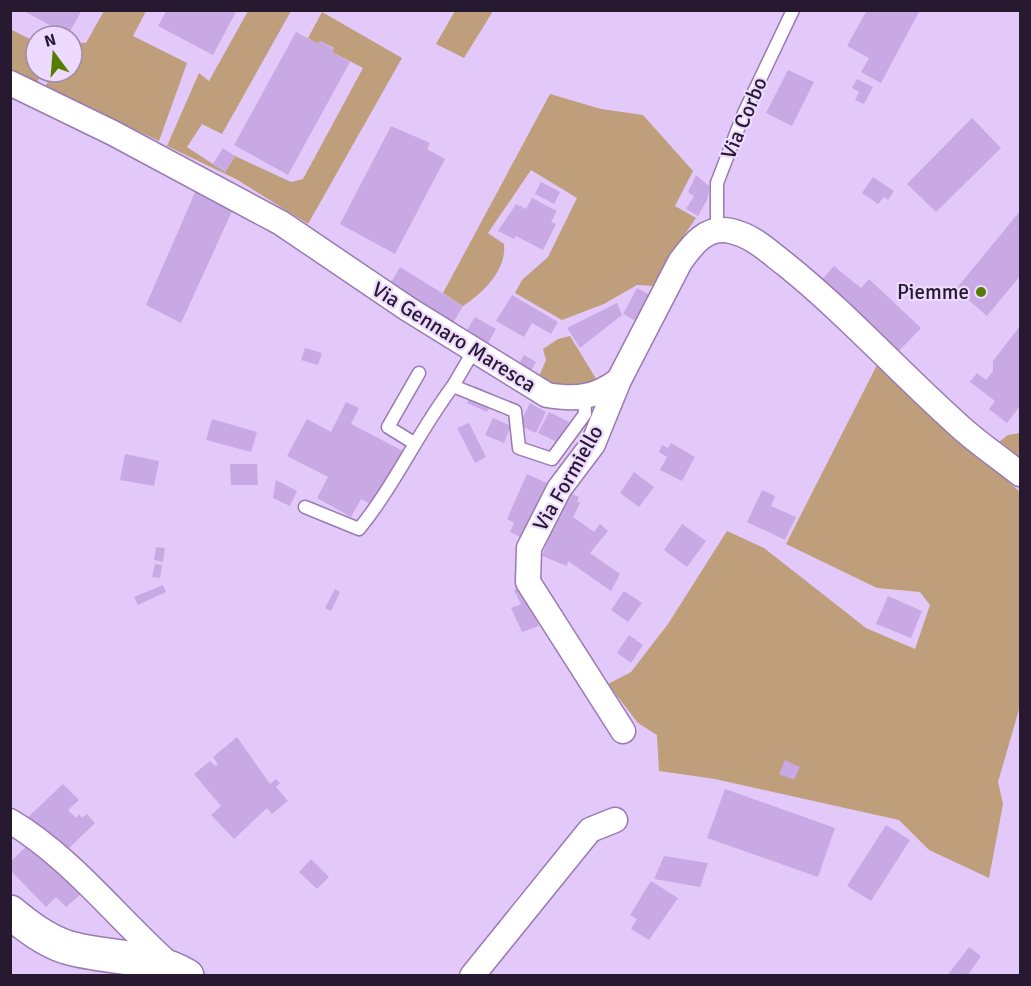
<svg xmlns="http://www.w3.org/2000/svg" width="1031" height="986" viewBox="0 0 1031 986" font-family="Signika,sans-serif">
<style>
.green{fill:#bf9e7b}
.building{fill:#c8a9e4}
.lines{fill:none;stroke-linecap:round;stroke-linejoin:round}
.lane-casing{stroke:#997ab3;stroke-width:15}
.street-casing{stroke:#997ab3;stroke-width:27}
.secondary-casing{stroke:#997ab3;stroke-width:36}
.lane{stroke:#fff;stroke-width:12}
.street{stroke:#fff;stroke-width:24}
.secondary{stroke:#fff;stroke-width:33}
.poi-dot{fill:#557e00;stroke:#eddafe;stroke-width:2}
.labels{text-anchor:middle;stroke-width:4.5;stroke-linejoin:round;paint-order:stroke}
.street-label{font-size:21px;fill:#261930;stroke:#eddafe}
.poi-label{font-size:21px;fill:#261930;stroke:#eddafe;text-anchor:end}
</style>
<rect width="100%" height="100%" fill="#e3c9fa"/>
<g class="green">
<polygon points="104,11 146,11 133,36 187,63 159,141 45,87 53,72 72,72 72,42 86,43"/>
<polygon points="248,11 291,11 222,134 202,124 187,147 225,172 235,156 291,182 303,179 363,68 332,52 334,48 320,41 318,44 308,38 322,12 402,58 308,224 236,179 167,146 199,73 209,81"/>
<polygon points="455,11 493,11 464,58 436,44"/>
<polygon points="10,29 36,42 36,72 42,72 37,83 11,70"/>
<path d="M550,94l51,15 42,6 50,56 -18,35 21,12 -26,38 -15,30 -18,-1 -33,19 -42,16 -47,-27 7,-13 26,-23 29,-59 -46,-28 -43,63 16,11c3,26 -21,49 -41,62l-20,-13z"/>
<polygon points="570,336 598,382 569,390 538,379 546,360 543,349 558,339"/>
<polygon points="878,363 934,417 1020,492 1020,706 998,782 1003,804 989,878 929,850 899,820 715,779 659,771 657,735 638,723 608,684 631,672 668,624 727,531 764,548 866,628 915,649 930,605 920,592 877,588 786,544"/>
<polygon points="1020,433 1020,464 996,444 1008,435"/>
</g>
<g class="building">
<polygon points="22,10 82,10 68,35"/>
<polygon points="167,10 237,10 213,55 158,26"/>
<polygon points="867,10 920,10 881,83 861,72 869,58 847,46"/>
<polygon points="296,32 318,44 320,41 334,49 332,52 350,62 288,175 234,145"/>
<polygon points="788,70 814,82 792,126 766,113"/>
<polygon points="857,79 873,87 864,104 855,100 859,92 852,88"/>
<polygon points="972,118 1001,148 936,212 907,184"/>
<polygon points="391,126 430,143 427,149 445,159 395,254 340,224"/>
<polygon points="223,148 235,156 225,172 213,164"/>
<polygon points="696,175 710,187 707,200 698,216 686,209 694,196 688,192"/>
<polygon points="873,177 894,191 888,200 884,197 878,204 862,193"/>
<polygon points="541,182 560,192 554,204 535,194"/>
<polygon points="197,188 234,207 181,323 146,305"/>
<polygon points="532,198 557,211 551,222 556,224 543,250 516,236 514,239 498,231 516,204 526,209"/>
<polygon points="1020,211 1020,276 987,316 956,289"/>
<polygon points="834,266 861,288 869,279 921,328 897,353 820,282"/>
<polygon points="400,267 463,306 453,323 390,284"/>
<polygon points="637,288 650,295 636,321 623,314"/>
<polygon points="512,295 558,322 551,334 532,323 524,337 496,321"/>
<polygon points="617,303 622,315 580,348 567,328"/>
<polygon points="475,317 496,329 487,345 466,332"/>
<polygon points="1020,326 1020,406 1007,423 989,409 995,401 970,382 977,373 986,380 993,371 993,361"/>
<polygon points="305,348 322,353 318,365 301,360"/>
<polygon points="524,355 536,362 531,371 519,364"/>
<polygon points="475,386 495,395 487,412 467,403"/>
<polygon points="346,402 359,408 351,424 403,451 382,490 379,489 370,504 361,499 351,517 317,498 328,477 287,456 307,419 331,432"/>
<polygon points="530,403 546,412 536,433 519,425"/>
<polygon points="549,412 569,422 559,443 538,433"/>
<polygon points="493,418 511,426 504,443 485,435"/>
<polygon points="212,419 257,432 251,452 206,440"/>
<polygon points="469,423 486,457 475,463 457,428"/>
<polygon points="671,443 695,457 682,481 660,470 667,457 659,452 662,445 668,448"/>
<polygon points="125,454 159,461 154,486 120,480"/>
<polygon points="230,464 257,464 258,485 231,485"/>
<polygon points="634,472 654,487 639,507 620,493"/>
<polygon points="527,474 549,484 524,539 510,532 514,523 507,519"/>
<polygon points="276,480 297,491 290,506 273,498"/>
<polygon points="762,490 775,496 771,506 796,517 785,540 747,522"/>
<polygon points="565,491 579,497 577,501 580,503 573,517 594,532 600,524 608,531 590,553 620,574 611,591 568,561 567,566 542,556"/>
<polygon points="682,524 706,541 687,567 664,550"/>
<polygon points="156,547 165,548 163,562 154,560"/>
<polygon points="155,564 162,565 160,578 152,577"/>
<polygon points="163,585 166,592 138,605 134,597"/>
<polygon points="520,587 539,626 522,632 511,608 521,604 514,590"/>
<polygon points="335,589 340,592 331,611 325,608"/>
<polygon points="624,591 642,603 628,622 611,610"/>
<polygon points="888,596 922,611 911,638 876,624"/>
<polygon points="629,635 643,645 631,663 617,653"/>
<polygon points="237,737 270,784 276,779 280,783 276,787 288,801 272,814 267,808 234,839 211,815 221,806 194,774 210,761 215,766 218,764 213,757"/>
<polygon points="785,760 800,767 794,780 779,774"/>
<polygon points="63,784 79,800 68,810 76,818 79,814 82,818 87,814 95,823 61,856 26,819"/>
<polygon points="725,789 835,828 818,877 707,838"/>
<polygon points="886,825 910,840 871,901 847,886"/>
<polygon points="30,843 80,895 66,907 56,897 46,907 10,870 10,862"/>
<polygon points="664,856 708,863 700,887 654,879"/>
<polygon points="311,859 329,877 317,889 299,872"/>
<polygon points="651,881 678,898 649,940 631,929 637,919 630,915"/>
<polygon points="969,947 981,956 967,976 947,976"/>
</g>
<g class="lines">
<defs>
<g id="lane">
<polyline points="717,231 717,183 744,113 793,10"/>
<polyline points="474,350 453,386 515,411 519,448 552,459 585,414 584,398"/>
<polyline points="414,443 388,427 419,373"/>
<path d="M305,507l54,22c36,-44 59,-97 94,-143"/>
</g>
<g id="street">
<path d="M10,83l103,50 168,90 127,86 139,86c29,5 48,3 72,-15l61,-118c12,-17 27,-37 51,-31 22,5 37,20 54,33 61,49 113,107 171,159 20,19 43,34 64,51"/>
<polyline points="619,380 593,444 559,489 529,548 528,582 623,731"/>
<path d="M10,821c62,37 107,97 160,144"/>
<polyline points="472,976 590,830 615,820"/>
</g>
<path id="secondary" d="M10,912c17,14 35,28 56,35 40,12 84,7 121,29"/>
</defs>
<use href="#lane" class="lane-casing"/>
<use href="#street" class="street-casing"/>
<use href="#secondary" class="secondary-casing"/>
<use href="#lane" class="lane"/>
<use href="#street" class="street"/>
<use href="#secondary" class="secondary"/>
</g>
<circle class="poi-dot" cx="981" cy="292" r="6"/>
<g class="labels">
<g class="street-label">
<text transform="translate(744 118) rotate(-67)" y="7">Via Corbo</text>
<text transform="translate(454 337) rotate(32)" y="7">Via Gennaro Maresca</text>
<text transform="translate(568 478) rotate(-60)" y="7">Via Formiello</text>
</g>
<g class="poi-label">
<text x="969" y="299">Piemme</text>
</g>
</g>
<rect width="1031" height="986" fill="none" stroke="#261930" stroke-width="24"/>
<g transform="translate(54 54) rotate(344)"><circle r="28" fill="#eddafe" stroke="#9d8dac" stroke-width="1.5"/>
<path d="M0-4.5L10 22L0 15L-10 22Z" fill="#557e00"/>
<text y="-9" font-size="16" font-weight="bold" text-anchor="middle" fill="#261930">N</text>
</g>
</svg>
